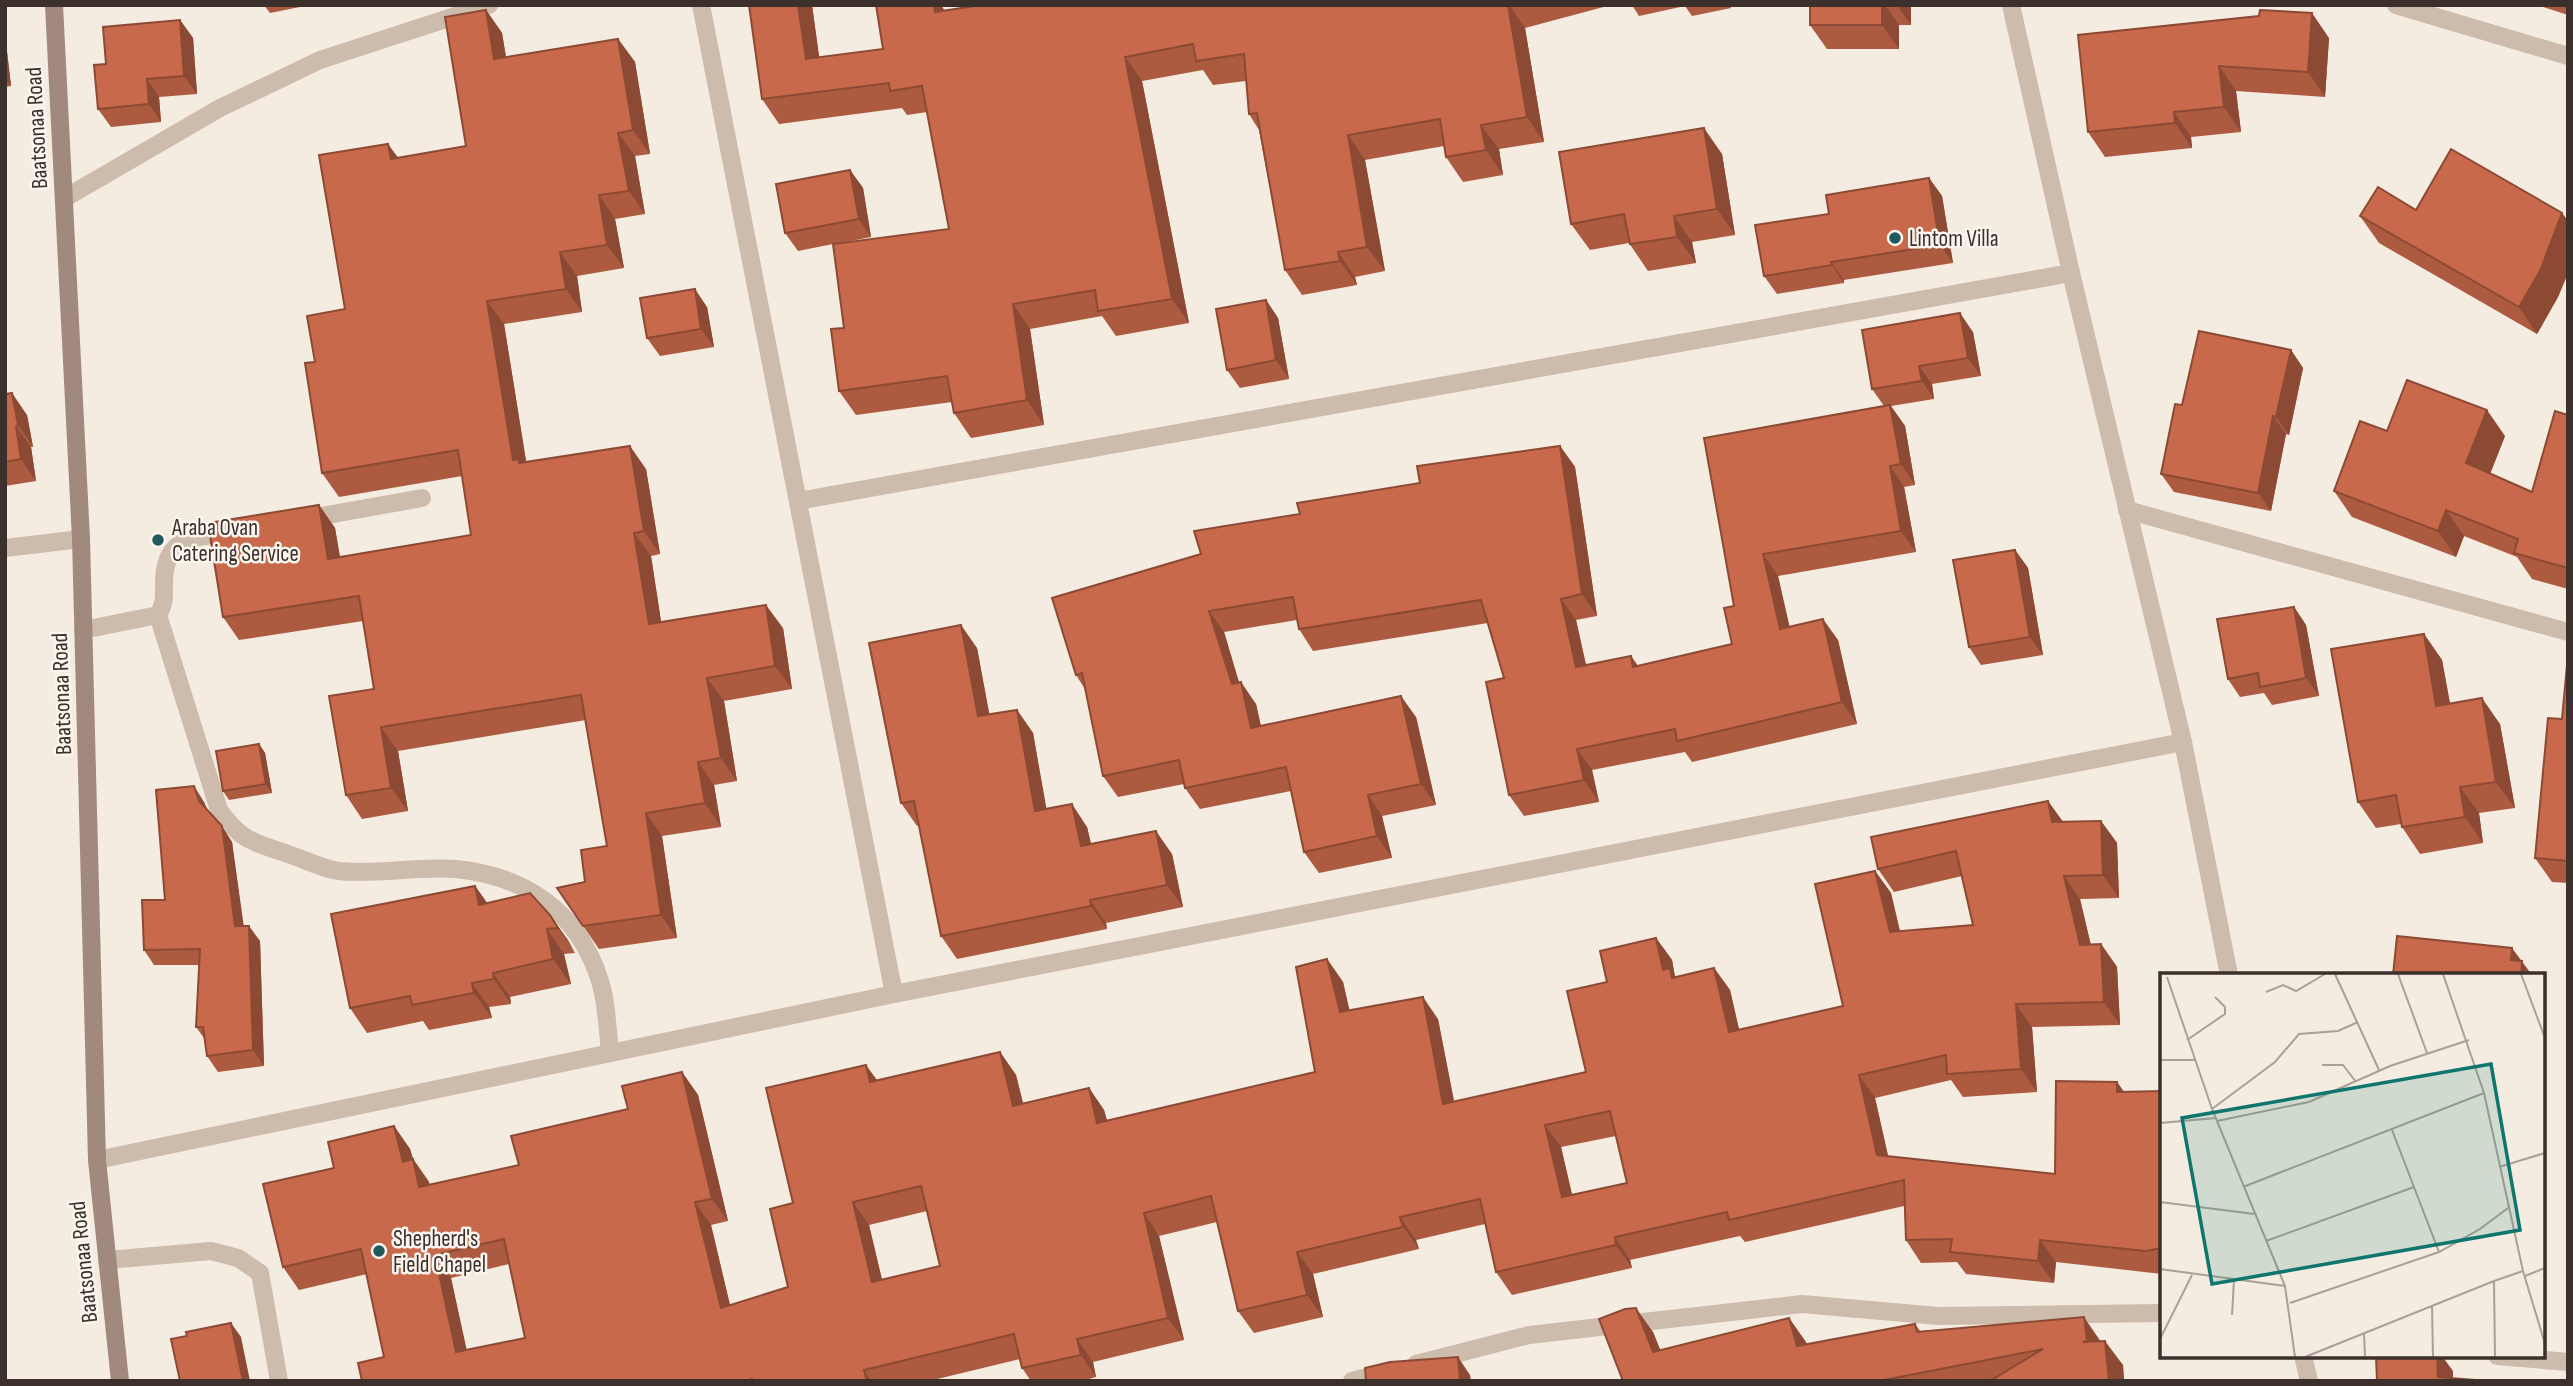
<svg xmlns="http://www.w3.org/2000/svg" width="2573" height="1386" viewBox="0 0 2573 1386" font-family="'Sofia Sans Condensed',sans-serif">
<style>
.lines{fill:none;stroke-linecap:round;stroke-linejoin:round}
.lane{stroke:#cdbbac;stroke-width:18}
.street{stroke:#cdbbac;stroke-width:18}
.secondary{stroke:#a18a7d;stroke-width:18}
.wall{fill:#ac5a40;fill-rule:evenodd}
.shaded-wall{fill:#8c4a34}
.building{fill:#c8694b;stroke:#8c4a34;stroke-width:2;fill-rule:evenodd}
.poi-dot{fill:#1f5a5e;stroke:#fbf5ee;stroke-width:2.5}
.labels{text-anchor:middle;stroke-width:5;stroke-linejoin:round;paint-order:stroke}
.street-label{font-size:23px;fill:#3b302b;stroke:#fbf5ee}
.poi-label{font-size:23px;fill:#3b302b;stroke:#fbf5ee;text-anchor:start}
.inset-road{fill:none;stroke:#aaa098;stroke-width:2}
.view{fill:#0f766e;fill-opacity:0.15;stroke:#0f766e;stroke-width:3.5}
.inset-edge{fill:none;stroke:#3b302b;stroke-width:3.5}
</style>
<rect width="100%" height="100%" fill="#f4ebe1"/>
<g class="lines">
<g class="lane">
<polyline points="305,519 422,498"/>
<path d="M158,615l61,195c22,31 34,32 69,44 16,5 34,15 51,17 38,4 78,-5 117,-2 69,7 121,42 143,109 8,22 8,50 11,73"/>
<path d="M83,630l75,-15c7,-12 6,-18 6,-31 0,-50 30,-45 68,-52"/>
<polyline points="107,1260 211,1251 238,1258 260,1273 279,1381"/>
</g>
<g class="street">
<polyline points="701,5 894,994"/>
<polyline points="2011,5 2071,273 2183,742 2229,975"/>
<polyline points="2396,5 2568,56"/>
<polyline points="65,198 220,108 320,60 489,5"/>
<polyline points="798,501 2071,273"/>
<polyline points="2127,510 2568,632"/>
<polyline points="5,548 81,539"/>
<polyline points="97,1160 894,994 2183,742"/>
<polyline points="2303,1356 2309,1381"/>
<polyline points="2497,1356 2568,1362"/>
<polyline points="1416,1364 1529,1335 1802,1304 1938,1316 2162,1313"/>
<polyline points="1352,1381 1389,1371"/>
</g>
<polyline class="secondary" points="54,5 81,539 97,1160 120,1381"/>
</g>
<g class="wall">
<polygon points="264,5 310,5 270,13"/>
<polygon points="749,5 812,5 819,58 883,49 944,11 981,5 1611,5 1525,28 1544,142 1499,149 1503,175 1463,182 1446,157 1444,146 1365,160 1385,271 1355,277 1357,285 1302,295 1285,270 1259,130 1249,114 1246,81 1213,85 1203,70 1142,81 1189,323 1116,336 1102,316 1030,329 1044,425 971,438 954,413 952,402 856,415 839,391 844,328 833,244 798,251 785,233 850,170 863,188 871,237 841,243 949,229 927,112 907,115 902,108 779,124 762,99"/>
<polygon points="1632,5 1730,5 1731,8 1692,16 1685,6 1639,16"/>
<polygon points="1810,5 1911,5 1911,25 1899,25 1899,49 1827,49 1810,25"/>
<polygon points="2537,5 2568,5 2568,15"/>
<polygon points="486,10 502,33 506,57 618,39 635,62 650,154 635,156 645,214 615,219 624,268 577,276 582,312 504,324 526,462 646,469 660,554 651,556 661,622 783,628 792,689 724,701 737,781 714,785 721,827 662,836 677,938 599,949 557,888 585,882 607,846 586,720 398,751 408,811 362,819 346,795 374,689 363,621 239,640 223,617 319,505 335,528 340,557 471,535 462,476 339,497 322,473 315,362 345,309 398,158 466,146"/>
<polygon points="180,20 193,38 197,94 159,97 161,122 111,127 98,109 106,64"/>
<polygon points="5,34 11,86 5,87"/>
<polygon points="2078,35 2329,38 2325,97 2236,91 2241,132 2191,137 2192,148 2105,157 2088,132"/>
<polygon points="1722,154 1735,235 1692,242 1696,263 1648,271 1629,243 1590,250 1571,224"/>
<polygon points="1929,178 1942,196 1953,263 1844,280 1844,283 1777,294 1764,276 1829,214"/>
<polygon points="2416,210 2562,213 2568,221 2568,273 2558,297 2537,334 2379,243 2360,216"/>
<polygon points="1266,300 1278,318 1289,379 1240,388 1227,370"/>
<polygon points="707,307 714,347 660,356 647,338"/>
<polygon points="1973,332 1981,376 1932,384 1934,399 1891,406 1905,426 1915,485 1904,487 1916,552 1778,576 1789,627 1838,640 1857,724 1692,762 1685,752 1592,770 1599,802 1524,816 1509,795 1504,678 1488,623 1313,651 1299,629 1297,620 1224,632 1239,683 1256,704 1261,726 1416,717 1436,805 1382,816 1392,858 1319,873 1304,852 1291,791 1200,809 1185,788 1184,784 1118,797 1103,776 1085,689 1076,675 1201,554 1300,514 1560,446 1575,467 1597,616 1576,620 1586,665 1638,666 1732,644 1734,606 1704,438 1884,406 1872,389"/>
<polygon points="2291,350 2303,368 2289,435 2286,434 2271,511 2174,492 2161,474 2182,405"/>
<polygon points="5,394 27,415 33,447 31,447 36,481 5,486"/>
<polygon points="2568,415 2568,589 2532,579 2517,557 2464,536 2456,557 2352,517 2334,491 2387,431 2505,436 2490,474 2532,492"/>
<polygon points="2015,550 2028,568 2043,655 1981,665 1969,647"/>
<polygon points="2294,607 2306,625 2319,696 2272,705 2264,693 2240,697 2228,679"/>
<polygon points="2424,634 2442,660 2450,703 2500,724 2515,808 2479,813 2483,843 2420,854 2402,827 2401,824 2376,828 2358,802"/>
<polygon points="977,648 989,714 1017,710 1033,733 1046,809 1087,827 1091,844 1172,854 1183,907 1106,923 1107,929 957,959 941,936 919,825 917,826 901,803"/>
<polygon points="2568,665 2568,883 2552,882 2535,858 2562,719"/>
<polygon points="259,744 265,753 272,793 229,800 223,791"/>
<path d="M2048,801l14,21 39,-1 16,22 2,55 -39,1 11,46 10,-1 16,23 3,58 -88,2 5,65 -74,5 -12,-17 -76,18 13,58 167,18 62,-92 7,10 38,-1v183l-106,-12 -2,21 -88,-9 -9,-12 -36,1 -15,-23 -2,-34 -159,36 -5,-6 -110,24 2,8 -120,27 -16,-23 -11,-48 -69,16 3,9 -106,25 10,43 -69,16 -16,-22 -21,-89 -58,14 25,104 -91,22 3,15 -14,4h-51l-9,-13 -2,-9 -91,22h-567l22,-24 -17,-83 -68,16 -16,-23 51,-99 60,-42 16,23 3,10 16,23v3l90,-20 109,-56 54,-37 16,23 30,126 -17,4 19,80 58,-18 5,-84 84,-123 123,-28 16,23 7,28 66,-15 15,22 3,10 208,-48 12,-113 16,23 6,28 89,9 16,83 132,-30 21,-90 49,-44 16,22 3,17 39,-9 16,22 9,40 104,-24 32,-135 16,22 9,38 73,-6 -11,-49 -68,16 -16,-23zM1616,1136l11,47 -55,12 -11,-48zM927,1211l13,55 -58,14 -13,-55zM509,1264l16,74 -59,12 -15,-72z"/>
<polygon points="204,802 208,811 232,842 243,926 260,941 264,1066 218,1072 207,1056 204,1038 196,1027 199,965 154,965 144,950 165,900"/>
<polygon points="475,886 487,903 550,915 575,953 564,954 571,984 510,997 511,1004 489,1007 492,1018 429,1030 423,1021 367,1033 350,1008"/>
<polygon points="1789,1318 1807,1344 1915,1324 1921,1332 2100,1341 2123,1365 2124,1381 1623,1381 1653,1332 1660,1350"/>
</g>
<g class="shaded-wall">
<polygon points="798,5 812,5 823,84 806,59"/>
<polygon points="934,5 941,5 949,17 935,12"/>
<polygon points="1508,5 1509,5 1525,28 1544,142 1527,117"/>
<polygon points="1882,5 1885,5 1899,25 1899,49 1882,25"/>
<polygon points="1897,5 1911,5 1911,25"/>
<polygon points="486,10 502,33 510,82 494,59"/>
<polygon points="2312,13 2329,38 2325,97 2308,72"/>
<polygon points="180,20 193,38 197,94 184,76"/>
<polygon points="5,34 11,86 5,79"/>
<polygon points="618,39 635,62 650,154 633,130"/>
<polygon points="1125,57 1142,81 1189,323 1172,299"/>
<polygon points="2219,66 2236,91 2241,132 2224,107"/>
<polygon points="147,79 159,97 161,122 149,104"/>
<polygon points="2174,112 2191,137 2192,148 2175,123"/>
<polygon points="1481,125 1499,149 1503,175 1486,150"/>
<polygon points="1704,128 1722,154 1735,235 1717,209"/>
<polygon points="618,133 635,156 645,214 629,191"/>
<polygon points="1348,135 1365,160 1385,271 1367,247"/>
<polygon points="388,144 405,167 391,159"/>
<polygon points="850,170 863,188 871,237 859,219"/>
<polygon points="1929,178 1942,196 1953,263 1940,245"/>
<polygon points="599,195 615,219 624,268 607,245"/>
<polygon points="2562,213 2568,221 2568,273 2558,297 2537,334 2519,307"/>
<polygon points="1674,216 1692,242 1696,263 1677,237"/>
<polygon points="560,252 577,276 582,312 566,289"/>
<polygon points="1338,252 1355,277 1357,285 1340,261"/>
<polygon points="1831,262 1844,280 1844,283 1832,265"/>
<polygon points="695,289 707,307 714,347 701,329"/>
<polygon points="1266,300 1278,318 1289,379 1276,360"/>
<polygon points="487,301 504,324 528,473 513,460"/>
<polygon points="1013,304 1030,329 1044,425 1027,400"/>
<polygon points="1960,313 1973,332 1981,376 1968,358"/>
<polygon points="2291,350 2303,368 2289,435 2276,417"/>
<polygon points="1919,366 1932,384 1934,399 1922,381"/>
<polygon points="12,393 27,415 33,447 18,425"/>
<polygon points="1890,405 1905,426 1915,485 1901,464"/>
<polygon points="2487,410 2505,436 2484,489 2466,463"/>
<polygon points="2273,416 2286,434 2271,511 2258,493"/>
<polygon points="16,426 31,447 36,481 21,459"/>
<polygon points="630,446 646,469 660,554 644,531"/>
<polygon points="1560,446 1575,467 1597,616 1582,594"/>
<polygon points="1890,466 1904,487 1916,552 1901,531"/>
<polygon points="319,505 335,528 344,582 328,559"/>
<polygon points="2446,510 2464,536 2456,557 2438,531"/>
<polygon points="634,533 651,556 665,647 649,624"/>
<polygon points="2015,550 2028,568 2043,655 2030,637"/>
<polygon points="1763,554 1778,576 1795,650 1780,629"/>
<polygon points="1561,599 1576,620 1591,688 1576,667"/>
<polygon points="766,605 783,628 792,689 775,666"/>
<polygon points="2294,607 2306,625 2319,696 2306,678"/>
<polygon points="1209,611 1224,632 1244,699 1241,682 1256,704 1266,750 1251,728 1232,684"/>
<polygon points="1823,619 1838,640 1857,724 1842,702"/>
<polygon points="961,625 977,648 994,739 978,716"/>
<polygon points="2424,634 2442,660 2455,732 2436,706"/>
<polygon points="1631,656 1646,677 1633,667"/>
<polygon points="707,678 724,701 737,781 721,758"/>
<polygon points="1401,696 1416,717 1436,805 1421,784"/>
<polygon points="2482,698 2500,724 2515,808 2496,782"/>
<polygon points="1017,710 1033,733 1051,834 1035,811"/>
<polygon points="381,727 398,751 408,811 391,788"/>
<polygon points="259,744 265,753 272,793 266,784"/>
<polygon points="1577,749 1592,770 1599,802 1584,780"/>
<polygon points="698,762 714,785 721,827 705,803"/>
<polygon points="194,786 204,802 210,817 199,801"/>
<polygon points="2460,787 2479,813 2483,843 2465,817"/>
<polygon points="1368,795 1382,816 1392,858 1377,836"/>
<polygon points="2048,801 2064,823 2052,822"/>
<polygon points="1072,804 1087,827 1097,869 1081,846"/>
<polygon points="646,813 662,836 677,938 661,915"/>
<polygon points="2101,821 2117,843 2119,898 2103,875"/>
<polygon points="222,826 232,842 246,942 235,926"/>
<polygon points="1156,831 1172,854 1183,907 1167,885"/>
<polygon points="1875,871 1891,893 1905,954 1890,932"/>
<polygon points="2064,876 2080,899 2096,968 2080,945"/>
<polygon points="475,886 493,911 479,905"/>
<polygon points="1090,900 1106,923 1107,929 1091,906"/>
<polygon points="550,915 568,940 575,953 558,928"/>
<polygon points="249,926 260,941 264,1066 253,1050"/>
<polygon points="547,929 564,954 571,984 553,959"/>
<polygon points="1656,938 1672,960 1675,977 1687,1000 1663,970"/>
<polygon points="2101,944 2117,967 2120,1025 2104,1002"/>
<polygon points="2512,948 2532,975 2521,975 2511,960"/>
<polygon points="1327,959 1343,982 1355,1034 1340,1012"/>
<polygon points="1714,968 1730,990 1745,1055 1729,1032"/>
<polygon points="493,973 510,997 511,1004 494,979"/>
<polygon points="472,983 489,1007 492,1018 474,993"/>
<polygon points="1423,997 1438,1019 1459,1127 1443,1104"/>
<polygon points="2016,1004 2032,1027 2037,1092 2021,1069"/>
<polygon points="1000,1052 1016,1075 1029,1128 1013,1106"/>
<polygon points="866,1065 882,1087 870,1082"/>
<polygon points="682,1072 698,1095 728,1221 712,1199"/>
<polygon points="1859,1075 1875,1098 1893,1178 1877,1155"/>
<polygon points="2117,1082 2133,1105 2117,1092"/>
<polygon points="1089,1088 1104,1110 1113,1145 1097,1123"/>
<polygon points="1545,1125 1561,1147 1578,1220 1562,1197"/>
<polygon points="394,1126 410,1149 413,1159 429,1182 435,1210 403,1162"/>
<polygon points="695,1202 711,1225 736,1331 721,1308"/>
<polygon points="853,1202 869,1225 888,1305 872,1282"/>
<polygon points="1144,1213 1159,1236 1184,1340 1168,1318"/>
<polygon points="1400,1217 1416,1240 1419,1249 1403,1227"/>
<polygon points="1615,1237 1630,1260 1632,1268 1616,1245"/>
<polygon points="2040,1240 2056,1262 2054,1283 2038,1261"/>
<polygon points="1297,1252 1313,1274 1323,1317 1307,1295"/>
<polygon points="435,1255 451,1278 472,1374 456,1352"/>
<polygon points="1636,1308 1653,1332 1671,1376 1653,1352"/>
<polygon points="2084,1317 2101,1342 2104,1365 2087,1341"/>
<polygon points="1789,1318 1806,1342 1814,1371 1797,1346"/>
<polygon points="231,1323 241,1337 250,1381 243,1381"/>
<polygon points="1077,1339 1093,1362 1096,1377 1081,1355"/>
<polygon points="2105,1341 2123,1365 2124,1381 2109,1381"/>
<polygon points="2437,1356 2442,1356 2453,1371 2453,1381 2438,1377"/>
<polygon points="1458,1357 1470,1375 1471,1381 1460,1381"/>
<polygon points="864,1370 871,1381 867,1381"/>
</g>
<g class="building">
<polygon points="749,5 798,5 806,59 883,49 876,5 934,5 935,12 981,5 1508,5 1527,117 1481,125 1486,150 1446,157 1440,119 1348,135 1367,247 1338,252 1340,261 1285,270 1257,113 1249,114 1244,54 1196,61 1193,44 1125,57 1172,299 1098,311 1095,290 1013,304 1027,400 954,413 947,376 839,391 831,329 844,328 833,244 949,229 922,86 890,91 889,83 762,99"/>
<rect x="1810" y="5" width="72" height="20"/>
<polygon points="486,10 494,59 618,39 633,130 618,133 629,191 599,195 607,245 560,252 566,289 487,301 513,460 518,459 519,463 630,446 644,531 634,533 649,624 766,605 775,666 707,678 721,758 698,762 705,803 646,813 661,915 583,926 557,888 585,882 581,850 607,846 581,695 381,727 391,788 346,795 329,696 374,689 359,596 223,617 208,523 319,505 328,559 471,535 458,450 322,473 305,363 315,362 307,316 345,309 319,155 388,144 391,159 466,146 445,17"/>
<polygon points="2260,10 2312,13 2308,72 2219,66 2224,107 2174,112 2175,123 2088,132 2078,35 2259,16"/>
<polygon points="180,20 184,76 147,79 149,104 98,109 94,65 106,64 103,27"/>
<polygon points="1704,128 1717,209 1674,216 1677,237 1630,244 1624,214 1571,224 1559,152"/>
<polygon points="2451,149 2562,213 2540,271 2519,307 2360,216 2378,187 2416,210"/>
<polygon points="850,170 859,219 785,233 776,184"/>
<polygon points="1929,178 1940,245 1831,262 1832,265 1764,276 1755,225 1829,214 1826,195"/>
<polygon points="695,289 701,329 647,338 640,298"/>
<polygon points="1266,300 1276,360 1227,370 1216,309"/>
<polygon points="1960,313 1968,358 1919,366 1922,381 1872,389 1862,330"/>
<polygon points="2199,331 2291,350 2276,417 2273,416 2258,493 2161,474 2175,404 2182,405"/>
<polygon points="2407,380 2487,410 2466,463 2532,492 2555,411 2568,415 2568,568 2514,553 2518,539 2446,510 2438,531 2334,491 2360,421 2387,431"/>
<polygon points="12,393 18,425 16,426 21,459 5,462 5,394"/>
<polygon points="1890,405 1901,464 1890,466 1901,531 1763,554 1780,629 1823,619 1842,702 1677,741 1675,729 1577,749 1584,780 1509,795 1486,682 1504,678 1481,600 1299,629 1293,597 1209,611 1232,684 1241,682 1251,728 1401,696 1421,784 1368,795 1377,836 1304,852 1286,767 1185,788 1179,760 1103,776 1082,673 1076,675 1052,598 1201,554 1194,531 1300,514 1297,503 1420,483 1417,466 1560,446 1582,594 1561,599 1576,667 1631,656 1633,667 1732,644 1724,608 1734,606 1704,438"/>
<polygon points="2015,550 2030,637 1969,647 1953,560"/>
<polygon points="2294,607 2306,678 2260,687 2258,673 2228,679 2217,619"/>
<polygon points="961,625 978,716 1017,710 1035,811 1072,804 1081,846 1156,831 1167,885 1090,900 1091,906 941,936 914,801 901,803 869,643"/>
<polygon points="2424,634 2436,706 2482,698 2496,782 2460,787 2465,817 2402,827 2396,795 2358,802 2331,649"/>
<polygon points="2567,665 2568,665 2568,861 2535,858 2548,718 2562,719"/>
<polygon points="259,744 266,784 223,791 216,751"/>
<polygon points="194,786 199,801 222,826 235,926 249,926 253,1050 207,1056 203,1027 196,1027 200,949 144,950 142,900 165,900 156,790"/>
<path d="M2048,801l4,21 49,-1 2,54 -39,1 16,69 21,-1 3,58 -88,2 5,65 -74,5 -1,-19 -87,20 18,80 178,19 1,-93 61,1v10l45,-1v157l-16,3 -106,-11 -2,21 -88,-9 2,-13 -46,1 -2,-60 -175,40 -2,-8 -112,25 1,8 -120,27 -16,-73 -80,18 3,10 -106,25 10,43 -69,16 -27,-115 -67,17 24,105 -91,21 4,16 -59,13 -8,-34 -150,36 3,11h-114l-1,-2 -7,2h-383l-4,-18 26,-6 -23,-108 -78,18 -20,-83 71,-16 -6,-26 66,-16 9,36 10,-3 6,28 100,-22 -8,-29 117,-27 -6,-23 60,-14 30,127 -17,3 26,106 67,-21 -18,-78 23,-6 -27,-115 100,-23 4,17 130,-30 13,54 76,-18 8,35 218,-51 -19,-105 31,-8 13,53 83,-15 20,107 143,-32 -19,-81 40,-9 -7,-31 56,-13 7,32 7,-2 2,10 42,-10 15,64 114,-26 -28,-122 60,-13 15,61 83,-7 -17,-74 -78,18 -7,-32zM1610,1111l17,72 -65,14 -17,-72zM921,1186l19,80 -68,16 -19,-80zM504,1239l21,99 -69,14 -21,-97z"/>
<polygon points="475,886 479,905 530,893 550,915 558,928 547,929 553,959 493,973 494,979 472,983 474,993 412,1005 410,996 350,1008 331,914"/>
<polygon points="2397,936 2512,948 2511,960 2522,961 2521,975 2393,975"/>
<polygon points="1636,1308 1653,1352 1789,1318 1797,1346 1915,1324 1917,1332 2084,1317 2087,1341 2083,1342 2105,1341 2109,1381 1990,1381 2043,1349 1879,1381 1623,1381 1599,1319 1625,1309"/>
<polygon points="231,1323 243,1381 180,1381 171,1339 187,1336 186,1332"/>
<polygon points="2376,1356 2437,1356 2438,1377 2487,1381 2377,1381"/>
<polygon points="1458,1357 1460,1381 1366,1381 1365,1368 1390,1362"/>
</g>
<g class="poi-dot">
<circle cx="1895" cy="238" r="7"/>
<circle cx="158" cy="540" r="7"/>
<circle cx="379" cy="1251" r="7"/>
</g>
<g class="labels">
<g class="street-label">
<text transform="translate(36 128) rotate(-93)" y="8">Baatsonaa Road</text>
<text transform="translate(61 694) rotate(-92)" y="8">Baatsonaa Road</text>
<text transform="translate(83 1262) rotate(-96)" y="8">Baatsonaa Road</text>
</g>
<g class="poi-label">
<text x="1909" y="246">Lintom Villa</text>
<text x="172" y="535">Araba Ovan<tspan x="172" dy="26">Catering Service</tspan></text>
<text x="393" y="1246">Shepherd's<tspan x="393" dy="26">Field Chapel</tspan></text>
</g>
</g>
<g transform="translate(2160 973)">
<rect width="385" height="385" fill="#f4ebe1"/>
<path class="inset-road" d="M175,1l44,96M238,1l29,79M283,1l41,119 39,178 22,73M361,1l24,64M7,4l45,132 73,177 10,71M106,19l17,-7 13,6 29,-17M27,67l38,-26v-7l-10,-10M0,87h35M162,92h21l13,17M52,136l63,-47 24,-28 39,-3 20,-9M57,148l92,-19 81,-36 79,-26M0,150l56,-5M232,157l47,122M339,194l46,-14M83,214l241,-94M0,229l94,12M106,268l148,-54M0,296l125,17M365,303l20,-8M130,330l149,-51 41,-23 28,-21M272,333l1,51M72,342l2,-35M204,361l1,23M0,366l32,-64M145,384l189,-76M335,384l-1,-76 29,-10"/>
<path class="view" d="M331,91l29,166 -308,54 -30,-166z"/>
<rect width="385" height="385" class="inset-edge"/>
</g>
<rect width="2573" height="1386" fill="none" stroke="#3b302b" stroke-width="14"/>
</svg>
